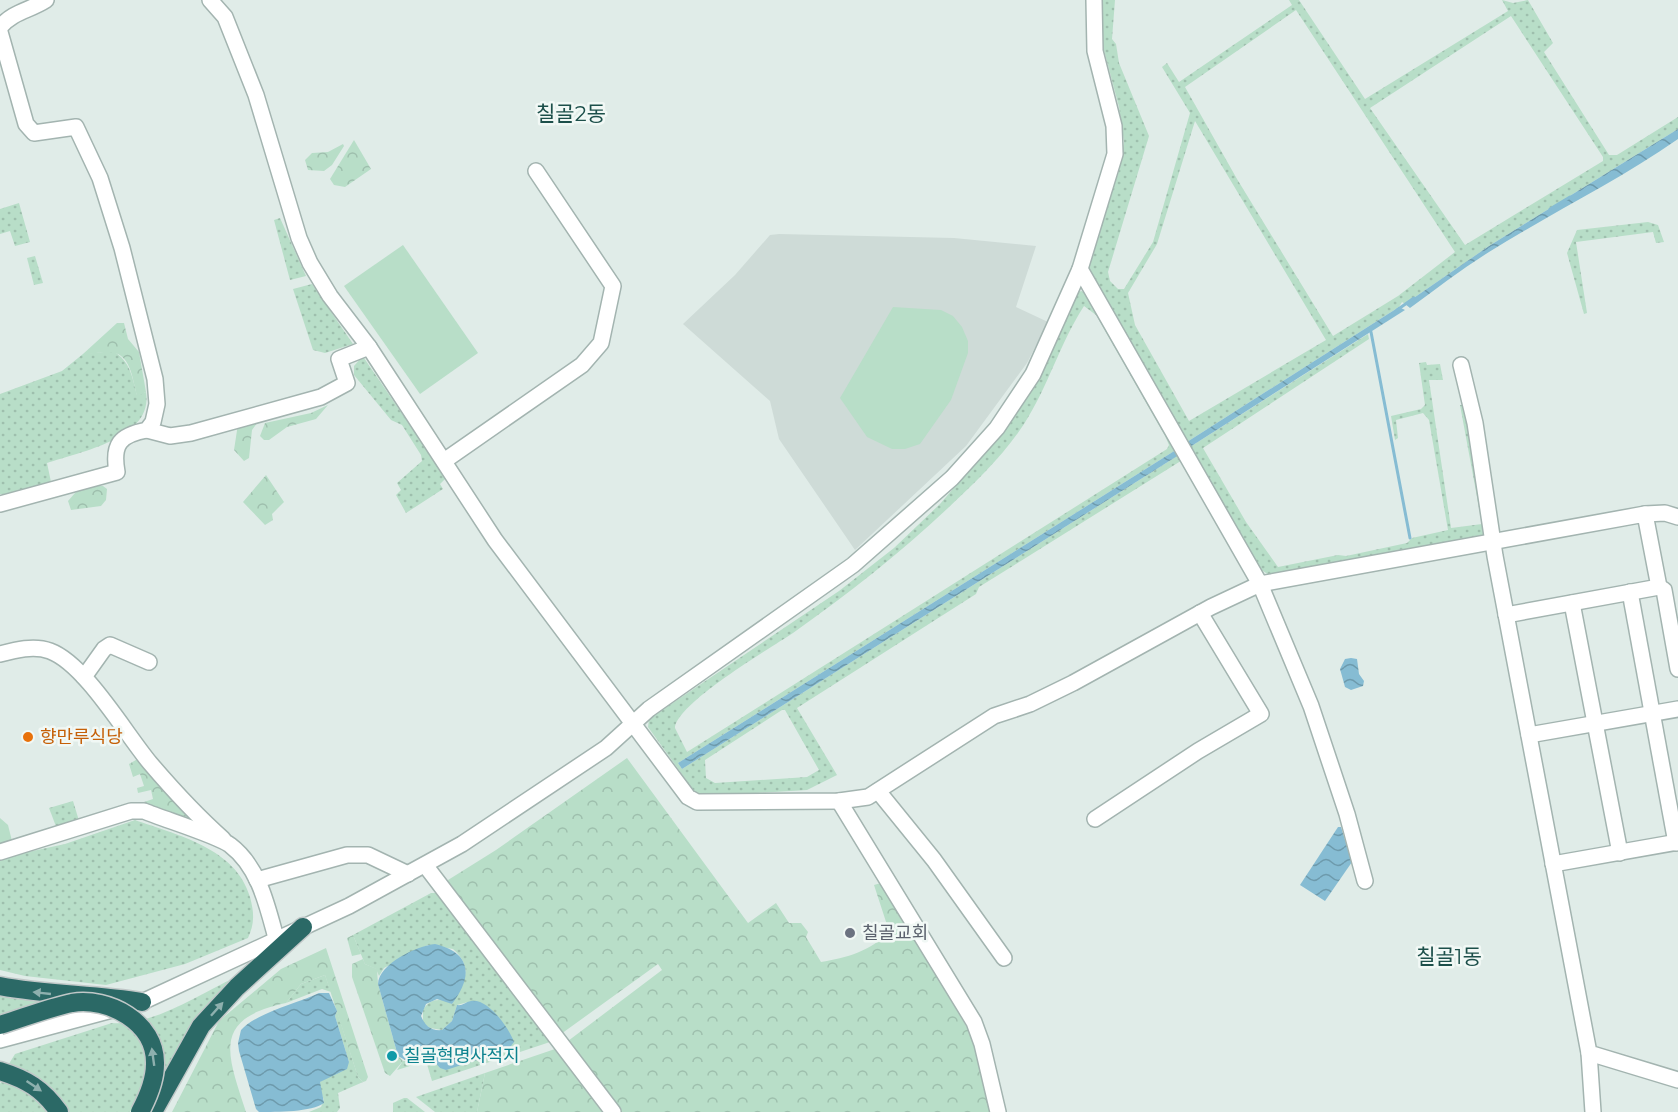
<svg xmlns="http://www.w3.org/2000/svg" width="1678" height="1112" viewBox="0 0 1678 1112" font-family="Montserrat,'Noto Sans KR',sans-serif">
<style>
.built{fill:#cedbd7}
.green{fill:url(#green-dots);fill-rule:evenodd}
.forest{fill:url(#forest-crowns)}
.pitch{fill:#b8dec8}
.water{fill:url(#water-waves)}
.lines{fill:none;stroke-linecap:round;stroke-linejoin:round}
.stream{stroke:#86bcd3;stroke-width:3}
.minor-casing{stroke:#a3b4b0;stroke-width:18}
.highway-casing{stroke:#c1c8c8;stroke-width:21}
.minor{stroke:#fff;stroke-width:15}
.highway{stroke:#2b6966;stroke-width:18}
.highway-bridge-casing{stroke:#c1c8c8;stroke-width:21;stroke-linecap:butt}
.highway-bridge{stroke:#2b6966;stroke-width:18}
.oneway{fill:#8eb0ae}
.food-dot{fill:#e8710a;stroke:#f1f8f5;stroke-width:2}
.worship-dot{fill:#6b7280;stroke:#f1f8f5;stroke-width:2}
.culture-dot{fill:#0f9aa8;stroke:#f1f8f5;stroke-width:2}
.labels{text-anchor:middle;stroke-width:5;stroke-linejoin:round;paint-order:stroke}
.food-label{font-size:18px;fill:#c56008;stroke:#f1f8f5;text-anchor:start}
.worship-label{font-size:18px;fill:#5b616d;stroke:#f1f8f5;text-anchor:start}
.culture-label{font-size:18px;fill:#0d838f;stroke:#f1f8f5;text-anchor:start}
.quarter-label{font-size:21px;fill:#1c4f4a;stroke:#f1f8f5}
</style>
<defs>
<pattern id="green-dots" width="8" height="8" patternUnits="userSpaceOnUse" patternTransform="scale(1.5)"><rect width="8" height="8" fill="#b8dec8"/><path d="M2 2h.1M6 6h.1" fill="none" stroke="#9ebfad" stroke-width="1.8" stroke-linecap="round"/></pattern>
<pattern id="forest-crowns" width="20" height="18" patternUnits="userSpaceOnUse" patternTransform="scale(1.5)"><rect width="20" height="18" fill="#b8dec8"/><path d="M2 6a3 3 0 1 1 6 0M12 15a3 3 0 1 1 6 0" fill="none" stroke="#9ebfad"/></pattern>
<pattern id="water-waves" width="16" height="10" patternUnits="userSpaceOnUse" patternTransform="scale(1.5)"><rect width="16" height="10" fill="#86bcd3"/><path d="M0 5q4-4 8 0t8 0" fill="none" stroke="#6d9aac"/></pattern>
</defs>
<rect width="100%" height="100%" fill="#e0ece8"/>
<polygon class="built" points="779,234 954,238 1036,246 1016,307 1048,322 1027,363 966,446 855,550 779,439 770,401 683,324 735,275 770,235"/>
<g class="green">
<path d="M1102,0h13l-3,39 4,5 3,19 30,73 -41,136 2,9 8,8h6l29,-47 37,-129 -28,-46 5,-4 12,19 113,-77 -3,-5h10l66,99 143,-88 -6,-11 11,3 15,-3 25,43 -9,9 65,103h8l61,-38v12l-189,117 -84,58 -3,-2 -3,5 -212,135 -101,-174 33,-97 5,-29 -5,-35 -19,-72zM1296,10l159,242 -57,44 -65,40 -96,-157 -52,-92zM1511,16l92,141v4l-138,84 -95,-137zM1195,121l131,219 -137,81 -54,-96 -7,-32 29,-49z"/>
<polygon points="19,203 30,242 15,246 10,231 0,234 0,209"/>
<polygon points="280,218 306,276 290,280 274,220"/>
<polygon points="1648,222 1658,225 1664,242 1656,243 1653,232 1576,242 1587,313 1584,314 1567,253 1577,230"/>
<polygon points="35,256 43,283 34,285 27,258"/>
<polygon points="312,284 353,344 325,353 313,350 293,289"/>
<path d="M1081,291l4,2 94,155 -501,315 4,6 500,-316 2,6 -205,128 -3,7 -179,114 40,67 -30,15 -101,6 -12,-5 -46,-64 1,-8 190,-128 55,-43 46,-44 55,-64 82,-147zM1084,306l12,9 69,121 4,9 -2,4 -480,303 -12,-24c2,-25 94,-79 118,-95 55,-39 106,-79 155,-125 28,-26 56,-53 76,-84 24,-37 36,-81 60,-118zM782,710h3l34,60 -12,7 -92,6 -9,-5 -1,-18z"/>
<polygon points="1368,334 1369,339 1203,448 1246,522 1278,567 1338,555 1346,556 1407,543 1412,538 1448,530 1429,420 1423,413 1396,420 1398,438 1395,440 1391,416 1421,409 1425,405 1419,363 1426,362 1427,365 1440,364 1443,380 1429,380 1451,528 1482,524 1460,405 1463,405 1487,529 1484,536 1272,577 1260,569 1250,553 1190,447"/>
<path d="M113,351c18,11 19,26 24,44l9,-3c8,46 -66,60 -99,71l4,19 -42,14 -9,-2v-100l62,-23 21,-17z"/>
<polygon points="361,358 364,358 446,478 440,484 443,489 406,513 396,495 401,490 397,483 422,461 421,455 402,425 391,420 354,375 354,366"/>
<polygon points="73,801 80,824 57,829 49,808"/>
<path d="M135,820c42,15 101,28 115,77 4,15 5,26 -2,41l-63,26 -79,21 -81,-9 -25,-6v-112l65,-14z"/>
<path d="M431,893h5l114,149 -118,39 -6,-20 -29,9 6,-9c20,0 23,-14 37,7l28,-66 -11,3 -5,16 -10,9 -12,-2 -7,-5v-13c7,-12 18,-12 29,-6 10,-22 24,-34 1,-55l-25,-4 -44,23 -5,8 -3,-7 -11,-5 -12,-29z"/>
<polygon points="325,975 331,992 322,989 286,1003 301,984"/>
<path d="M234,978l-74,112 -24,12 -6,10h-65l-58,-45 8,-13 97,-31c41,3 86,-28 122,-45z"/>
<polygon points="0,989 65,998 0,1018"/>
<polygon points="337,1011 358,1077 363,1082 338,1093 340,1108 337,1112 309,1112 321,1107 324,1100 319,1088 320,1082 349,1062 335,1016"/>
<polygon points="485,1073 477,1112 435,1112 416,1097"/>
<polygon points="3,1079 25,1087 52,1112 0,1112 0,1084"/>
<polygon points="404,1098 407,1098 425,1112 393,1112 393,1103"/>
</g>
<g class="forest">
<polygon points="354,140 371,169 345,187 334,185 330,179"/>
<polygon points="343,144 344,146 332,165 324,171 308,170 305,160 312,153 328,152"/>
<path d="M117,323h7l4,16 11,13 7,40 -9,4c-5,-18 -6,-45 -30,-44 -9,0 -16,3 -24,2z"/>
<polygon points="328,405 316,419 287,427 269,440 264,440 260,436 265,423 311,413"/>
<polygon points="262,416 252,430 249,458 244,461 234,450 238,424"/>
<polygon points="266,475 284,502 272,514 273,520 265,525 243,502"/>
<polygon points="87,486 103,486 107,489 106,500 101,506 71,510 68,501 75,493"/>
<polygon points="141,757 192,816 195,825 143,807 141,803 153,799 151,790 138,793 137,788 144,786 140,774 133,777 129,764"/>
<path d="M627,758l121,165 28,-20 13,20h12l7,9 -2,5 15,25c25,-4 51,-11 68,-31l-15,-46 7,-2 84,141 12,24 14,64h-370l-53,-71 94,-71 -4,-6 -97,70 -112,-148 -1,-6 48,-30z"/>
<polygon points="0,818 8,825 12,841 0,849"/>
<polygon points="353,935 361,954 352,956 347,938"/>
<path d="M326,948l42,129 -2,4 -3,1 -5,-5 -33,-102 -24,9 -15,19c-76,16 -58,52 -40,109h-74l47,-91 62,-52z"/>
<polygon points="363,959 365,964 377,969 378,984 398,1056 403,1061 390,1076 385,1073 352,977 352,964"/>
<polygon points="555,1049 602,1112 477,1112 485,1073"/>
</g>
<g class="pitch">
<polygon points="403,245 478,353 420,394 344,286"/>
<polygon points="893,307 941,310 953,316 962,327 968,341 968,353 951,400 920,444 905,449 892,449 867,437 840,398"/>
</g>
<g class="water">
<path d="M1678,129v10c-60,42 -127,74 -189,113 -27,17 -53,37 -79,56l-5,-4 84,-58z"/>
<polygon points="1399,307 1405,310 1190,447 1187,442"/>
<polygon points="1179,448 1182,453 682,769 678,763"/>
<polygon points="1351,658 1357,659 1359,674 1364,681 1363,686 1351,690 1345,687 1340,669 1345,659"/>
<polygon points="1338,827 1341,827 1352,862 1325,901 1300,885"/>
<path d="M435,944c38,9 37,34 17,60l-15,-5 -11,5 -5,12c4,10 10,15 21,14l10,-9 5,-16c6,1 8,-3 14,-4 17,-3 38,27 43,41l-6,8 -62,20 -6,-2 -11,-12 -22,5 -9,-5 -20,-72c1,-20 38,-38 57,-40z"/>
<path d="M319,993h10l8,18 -2,5 14,46 -2,7 -27,13 4,21c-12,9 -47,9 -65,9l-3,-3 -17,-58 -1,-8 3,-13c15,-17 55,-26 78,-37z"/>
</g>
<g class="lines">
<g class="stream">
<polyline points="1550,209 1570,197"/>
<polyline points="1397,310 1414,298"/>
<polyline points="1371,332 1410,538"/>
</g>
<defs>
<g id="minor">
<polyline points="210,0 225,17 256,95 299,238 310,263 330,296 369,347 495,540 688,797 697,802 839,801 868,797 994,716 1030,704 1073,683 1211,607 1260,584 1645,514 1659,587 1506,615"/>
<path d="M0,27c14,-16 29,-16 46,-27"/>
<path d="M0,32l26,92 8,9 42,-6 24,51 22,70 33,131 2,25 -4,18 -6,8c-27,5 -35,14 -30,42l-117,32"/>
<polyline points="1080,269 1260,584 1311,706 1347,814 1365,881"/>
<polyline points="1461,365 1475,423 1495,556 1589,1053 1678,1080"/>
<polyline points="147,430 170,436 191,433 321,397 347,383 339,359 369,347"/>
<polyline points="444,461 582,365 601,343 613,286 536,171"/>
<polyline points="1645,514 1665,513 1678,517"/>
<polyline points="1659,587 1664,590 1678,669"/>
<polyline points="1630,592 1676,843"/>
<polyline points="1572,603 1620,853"/>
<path d="M0,654c15,-4 34,-9 50,-3 35,13 75,82 100,112 23,27 46,52 73,76"/>
<polyline points="84,677 104,649 110,645 149,662"/>
<polyline points="1529,735 1678,709"/>
<polyline points="878,791 934,860 1004,958"/>
<polyline points="839,801 974,1022 982,1044 998,1112"/>
<polyline points="1095,819 1198,751 1261,714 1200,613"/>
<path d="M0,852l131,-41h13c19,8 72,24 86,34 29,22 37,60 46,93"/>
<polyline points="1553,864 1678,842"/>
<polyline points="425,865 613,1112"/>
<polyline points="257,880 347,855 368,855 408,874"/>
<polyline points="0,1040 142,1002 349,906 462,844 606,748 649,709 853,565 952,478 997,428 1033,374 1080,269 1115,154 1114,126 1095,51 1094,0"/>
<polyline points="1589,1053 1593,1112"/>
</g>
<g id="highway">
<path d="M0,986c47,9 95,8 142,16"/>
<path d="M0,1071c26,8 43,18 59,41"/>
<polyline points="153,1112 201,1026 237,987 303,927"/>
</g>
</defs>
<use href="#minor" class="minor-casing"/>
<use href="#highway" class="highway-casing"/>
<use href="#minor" class="minor"/>
<use href="#highway" class="highway"/>
<defs>
<path id="highway-bridge" d="M0,1025c23,-7 48,-17 72,-22 36,-6 84,19 83,61 0,17 -7,33 -15,48"/>
</defs>
<use href="#highway-bridge" class="highway-bridge-casing"/>
<use href="#highway-bridge" class="highway-bridge"/>
</g>
<defs><path id="oneway-solid" d="M-6-.8H1V-3.2L6.5 0L1 3.2V.8H-6Z" transform="scale(1.5)"/></defs>
<g class="oneway">
<use href="#oneway-solid" transform="translate(42 993) rotate(-174)"/>
<use href="#oneway-solid" transform="translate(217 1009) rotate(-48)"/>
<use href="#oneway-solid" transform="translate(153 1057) rotate(-98)"/>
<use href="#oneway-solid" transform="translate(34 1086) rotate(34)"/>
</g>
<circle class="food-dot" cx="28" cy="737" r="6"/>
<circle class="worship-dot" cx="850" cy="933" r="6"/>
<circle class="culture-dot" cx="392" cy="1056" r="6"/>
<g class="labels">
<g class="food-label">
<text x="40" y="743">향만루식당</text>
</g>
<g class="worship-label">
<text x="862" y="939">칠골교회</text>
</g>
<g class="culture-label">
<text x="404" y="1062">칠골혁명사적지</text>
</g>
<g class="quarter-label">
<text x="571" y="121">칠골2동</text>
<text x="1449" y="964">칠골1동</text>
</g>
</g>
</svg>
